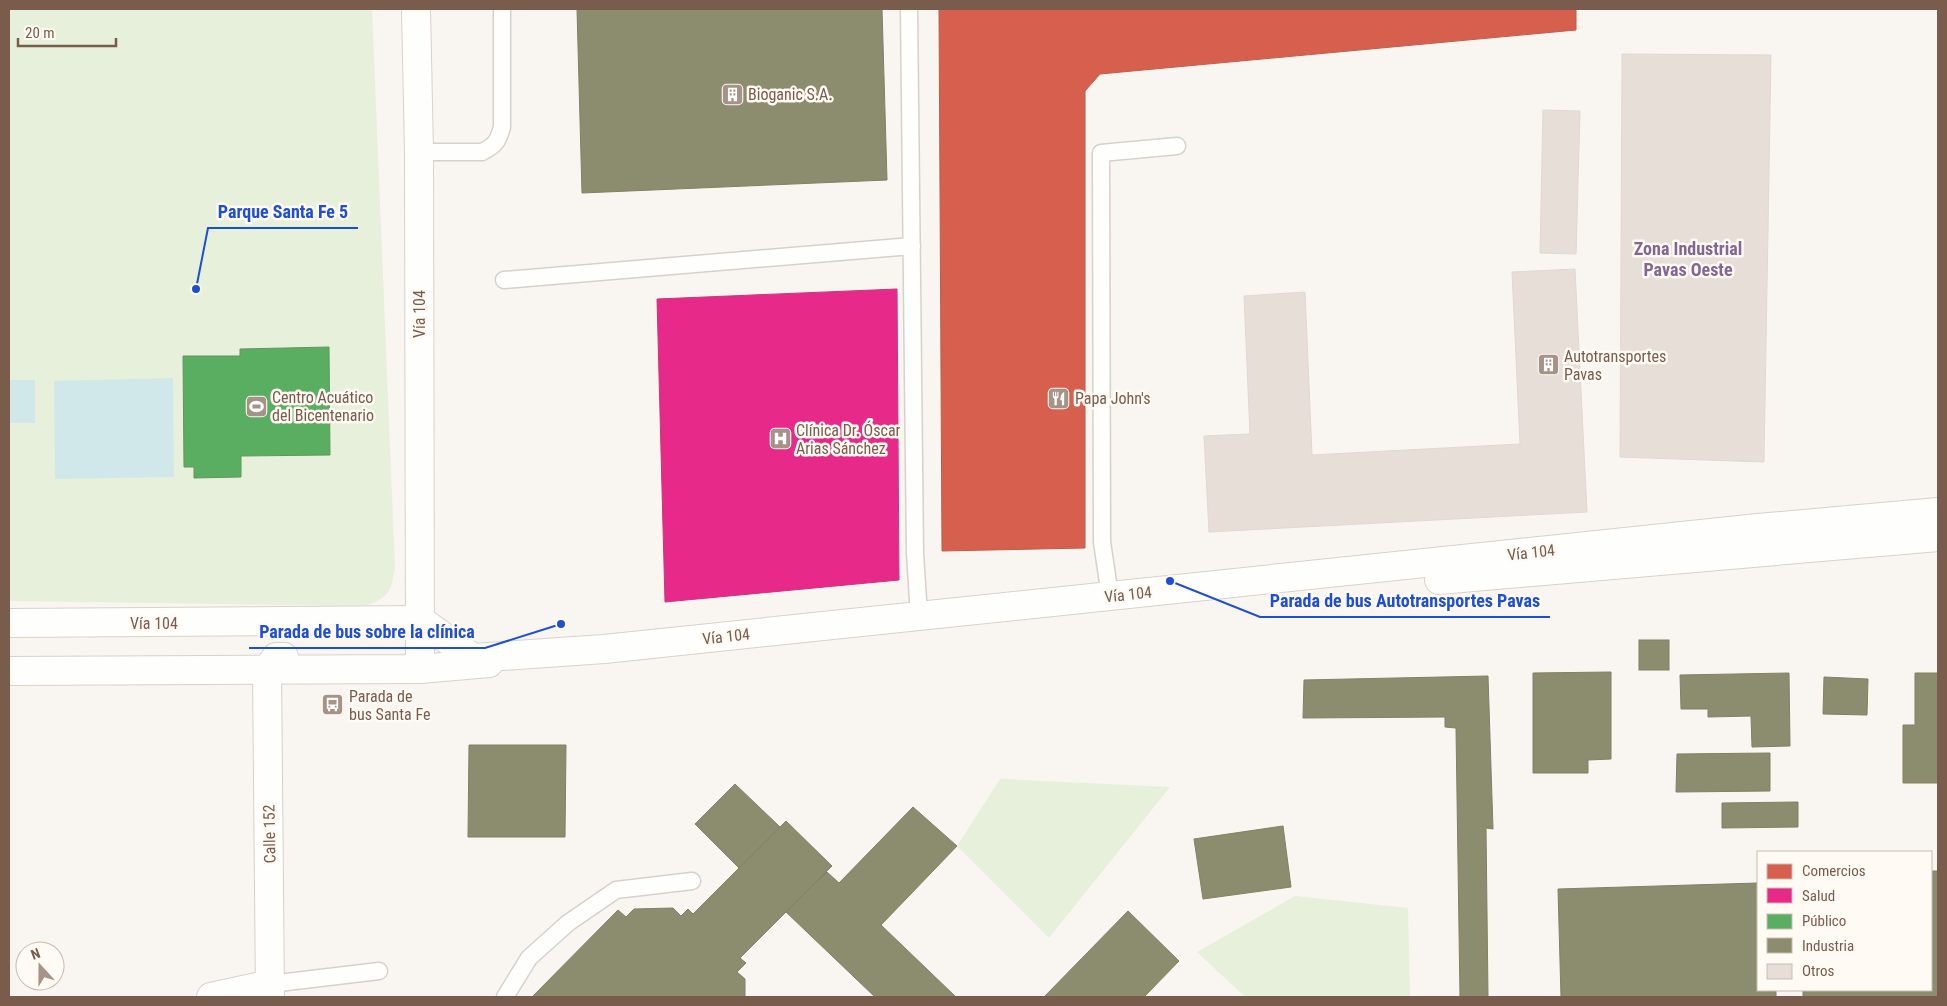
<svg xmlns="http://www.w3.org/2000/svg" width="1947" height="1006" viewBox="0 0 1947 1006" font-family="'Roboto Condensed',sans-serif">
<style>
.green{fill:#e7f0db}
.water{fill:#d0e8ea}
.shops{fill:#d6604d;stroke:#ba5f4d}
.health{fill:#e7298a;stroke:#c63878}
.public{fill:#5aae61;stroke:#64955b}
.industry{fill:#8c8c6e;stroke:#877e64}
.building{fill:#e6ded7;stroke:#e2d8d2}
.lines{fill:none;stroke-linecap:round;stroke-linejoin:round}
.service-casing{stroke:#d7d1cb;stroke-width:19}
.minor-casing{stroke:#d7d1cb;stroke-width:30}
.secondary-casing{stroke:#d9d2cb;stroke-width:30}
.service{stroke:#fefefd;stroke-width:16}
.minor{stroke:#fefefd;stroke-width:28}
.secondary{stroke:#fefefd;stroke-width:28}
.labels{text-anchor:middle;stroke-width:5;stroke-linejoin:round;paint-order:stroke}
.poi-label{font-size:16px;fill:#7a5c4d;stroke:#fffaf3;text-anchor:start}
.street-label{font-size:16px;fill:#7a5c4d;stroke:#fffaf3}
.neighbourhood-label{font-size:18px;font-weight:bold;fill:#846695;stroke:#fffaf3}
.leader{fill:none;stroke:#1d4ed8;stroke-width:2}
.callout-dot{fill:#1d4ed8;stroke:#fffaf3;stroke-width:2}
.callout-label{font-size:18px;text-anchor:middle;font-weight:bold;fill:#1d4ed8;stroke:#fffaf3;stroke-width:5;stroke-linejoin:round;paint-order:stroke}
</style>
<rect width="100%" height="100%" fill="#f9f5f0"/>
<g class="green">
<path d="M9,9h363l23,560c-5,24 -6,28 -30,37l-356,-5z"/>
<polygon points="1000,779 1170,787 1049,938 957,846"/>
<polygon points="1295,896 1408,908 1410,997 1245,997 1197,952"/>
</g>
<g class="water">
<polygon points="173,378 174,477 55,479 54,381"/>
<rect x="9" y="380" width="26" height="43"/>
</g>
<polygon class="shops" points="939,9 1576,9 1576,30 1100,74 1085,91 1085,548 942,551"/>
<polygon class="health" points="897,289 899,580 665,602 657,299"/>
<polygon class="public" points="329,347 330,455 241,456 241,477 194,478 194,467 184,467 183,356 240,356 240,349"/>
<g class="industry">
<polygon points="577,9 882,9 887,180 582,193"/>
<rect x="1639" y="640" width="30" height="30"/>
<polygon points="1611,672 1611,759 1588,760 1588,773 1533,773 1533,673"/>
<polygon points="1789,673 1790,746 1752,747 1751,716 1708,717 1708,709 1681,709 1680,675"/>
<polygon points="1915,673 1938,673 1938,783 1903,783 1903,725 1915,725"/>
<polygon points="1488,676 1493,829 1486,828 1488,997 1460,997 1456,728 1445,727 1445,717 1303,718 1304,680"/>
<polygon points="1824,677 1868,679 1867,715 1823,714"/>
<polygon points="469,745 566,745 565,837 468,837"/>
<polygon points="1770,753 1770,791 1676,792 1677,754"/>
<polygon points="735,784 780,827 739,868 695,824"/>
<polygon points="1798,802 1798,827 1722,828 1722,803"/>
<polygon points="913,807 957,846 881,925 956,997 875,997 786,912 827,872 839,883"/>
<polygon points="786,821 832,866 740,958 746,963 737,972 745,979 745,997 532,997 618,910 626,917 634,909 673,908 681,916 688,909 693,914"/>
<polygon points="1283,826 1291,887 1203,899 1194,839"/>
<polygon points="1931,871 1938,871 1938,997 1803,997 1803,990 1931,990"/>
<polygon points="1758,883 1758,990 1776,990 1776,997 1561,997 1558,889"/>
<polygon points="1128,911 1179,961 1144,997 1044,997"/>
</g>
<g class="building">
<polygon points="1622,54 1771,55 1764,462 1620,457"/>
<polygon points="1543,110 1580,111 1576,254 1540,253"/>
<polygon points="1575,269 1587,512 1209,532 1204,436 1250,434 1244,296 1305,292 1312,455 1520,444 1512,272"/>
</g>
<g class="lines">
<defs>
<g id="service">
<polyline points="909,9 915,553 919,616"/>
<path d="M419,152h63c14,-7 16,-11 20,-25v-118"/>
<polyline points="504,280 912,246"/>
<polyline points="1110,596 1102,542 1101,153 1177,146"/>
<polyline points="270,984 379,971"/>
<polyline points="505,997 529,958 568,923 616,890 692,881"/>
</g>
<g id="minor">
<polyline points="211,997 270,984"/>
<polyline points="270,997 267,670 276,657 284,657"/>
</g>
<g id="secondary">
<polyline points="416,9 419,152 420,669"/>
<polyline points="1439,580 1938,537"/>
<polyline points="9,623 420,620 473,658 604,649 1758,528 1938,512"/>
<polyline points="9,671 420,669 489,663"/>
</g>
</defs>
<use href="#service" class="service-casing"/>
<use href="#minor" class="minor-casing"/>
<use href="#secondary" class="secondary-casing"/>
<use href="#service" class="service"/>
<use href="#minor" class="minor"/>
<use href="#secondary" class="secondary"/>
</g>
<defs>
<symbol id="building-square" viewBox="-11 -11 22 22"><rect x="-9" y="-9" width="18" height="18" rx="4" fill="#a69286" stroke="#fffaf3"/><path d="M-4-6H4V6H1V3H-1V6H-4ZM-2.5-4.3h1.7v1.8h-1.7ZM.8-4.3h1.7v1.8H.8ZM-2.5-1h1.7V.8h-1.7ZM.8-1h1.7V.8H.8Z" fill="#fff"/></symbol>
<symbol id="restaurant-square" viewBox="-11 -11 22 22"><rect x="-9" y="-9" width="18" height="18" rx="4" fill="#a69286" stroke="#fffaf3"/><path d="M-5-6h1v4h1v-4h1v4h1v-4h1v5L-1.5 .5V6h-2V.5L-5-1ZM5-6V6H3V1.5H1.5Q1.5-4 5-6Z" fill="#fff"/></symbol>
<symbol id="stadium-square" viewBox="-11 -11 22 22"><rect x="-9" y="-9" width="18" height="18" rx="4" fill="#a69286" stroke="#fffaf3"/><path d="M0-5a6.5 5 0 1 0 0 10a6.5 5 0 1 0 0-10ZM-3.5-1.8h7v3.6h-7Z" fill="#fff"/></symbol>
<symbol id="hospital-square" viewBox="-11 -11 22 22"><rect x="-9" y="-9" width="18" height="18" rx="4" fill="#a69286" stroke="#fffaf3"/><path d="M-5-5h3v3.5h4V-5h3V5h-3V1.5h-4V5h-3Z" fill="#fff"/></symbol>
<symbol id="bus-square" viewBox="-11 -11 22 22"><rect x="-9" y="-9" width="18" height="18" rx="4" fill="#a69286" stroke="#fffaf3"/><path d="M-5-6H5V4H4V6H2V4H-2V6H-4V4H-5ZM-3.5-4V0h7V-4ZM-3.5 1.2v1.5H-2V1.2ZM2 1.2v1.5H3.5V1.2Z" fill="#fff"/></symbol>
</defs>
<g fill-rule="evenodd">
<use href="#building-square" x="720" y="82" width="25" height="25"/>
<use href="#building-square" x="1536" y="352" width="25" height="25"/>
<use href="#restaurant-square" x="1046" y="386" width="25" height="25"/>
<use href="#stadium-square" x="244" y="394" width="25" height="25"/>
<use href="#hospital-square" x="768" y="426" width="25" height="25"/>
<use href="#bus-square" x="320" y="692" width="25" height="25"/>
</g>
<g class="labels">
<g class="poi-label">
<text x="748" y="100">Bioganic S.A.</text>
<text x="1564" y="362">Autotransportes<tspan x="1564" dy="18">Pavas</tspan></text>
<text x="272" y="403">Centro Acuático<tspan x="272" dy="18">del Bicentenario</tspan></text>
<text x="1075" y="404">Papa John's</text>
<text x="796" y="436">Clínica Dr. Óscar<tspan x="796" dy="18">Arias Sánchez</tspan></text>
<text x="349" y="702">Parada de<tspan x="349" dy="18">bus Santa Fe</tspan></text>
</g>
<g class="street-label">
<text transform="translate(419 314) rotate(-90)" y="6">Vía 104</text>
<text transform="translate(1531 552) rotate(-6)" y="6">Vía 104</text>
<text transform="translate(1128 594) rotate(-6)" y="6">Vía 104</text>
<text x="154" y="629">Vía 104</text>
<text transform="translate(726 636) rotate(-6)" y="6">Vía 104</text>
<text transform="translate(269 834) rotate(-91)" y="6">Calle 152</text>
</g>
<g class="neighbourhood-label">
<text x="1688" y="255">Zona Industrial<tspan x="1688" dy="21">Pavas Oeste</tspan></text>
</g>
</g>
<path class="leader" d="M196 289L208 228H358M1170 581L1260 617H1550M561 624L485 648H249"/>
<g class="callout-dot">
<circle cx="196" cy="289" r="5"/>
<circle cx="1170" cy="581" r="5"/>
<circle cx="561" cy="624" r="5"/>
</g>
<g class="callout-label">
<text x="283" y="218">Parque Santa Fe 5</text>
<text x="1405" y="607">Parada de bus Autotransportes Pavas</text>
<text x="367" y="638">Parada de bus sobre la clínica</text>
</g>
<rect width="1947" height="1006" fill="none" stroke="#7a5c4d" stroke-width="20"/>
<rect x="1757" y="851" width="175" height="140" fill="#fffaf3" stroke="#cabbb1"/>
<rect x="1767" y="864" width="25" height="15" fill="#d6604d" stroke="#cabbb1"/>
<text x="1802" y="876" font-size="15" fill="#7a5c4d">Comercios</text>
<rect x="1767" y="888" width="25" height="15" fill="#e7298a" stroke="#cabbb1"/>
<text x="1802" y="901" font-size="15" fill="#7a5c4d">Salud</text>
<rect x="1767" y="914" width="25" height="15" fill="#5aae61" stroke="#cabbb1"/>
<text x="1802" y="926" font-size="15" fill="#7a5c4d">Público</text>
<rect x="1767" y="938" width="25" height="15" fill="#8c8c6e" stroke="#cabbb1"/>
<text x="1802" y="951" font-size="15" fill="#7a5c4d">Industria</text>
<rect x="1767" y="964" width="25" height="15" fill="#e6ded7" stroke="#cabbb1"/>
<text x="1802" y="976" font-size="15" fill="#7a5c4d">Otros</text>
<g transform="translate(40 966) rotate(339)"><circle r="24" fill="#fffaf3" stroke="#cabbb1"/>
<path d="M0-4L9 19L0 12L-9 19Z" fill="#a69286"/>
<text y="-8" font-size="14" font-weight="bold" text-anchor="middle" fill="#7a5c4d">N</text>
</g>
<path d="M18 38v8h98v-8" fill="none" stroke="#7a5c4d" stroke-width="2.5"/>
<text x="25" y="38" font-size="15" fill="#7a5c4d" stroke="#fffaf3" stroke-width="4" paint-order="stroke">20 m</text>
</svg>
